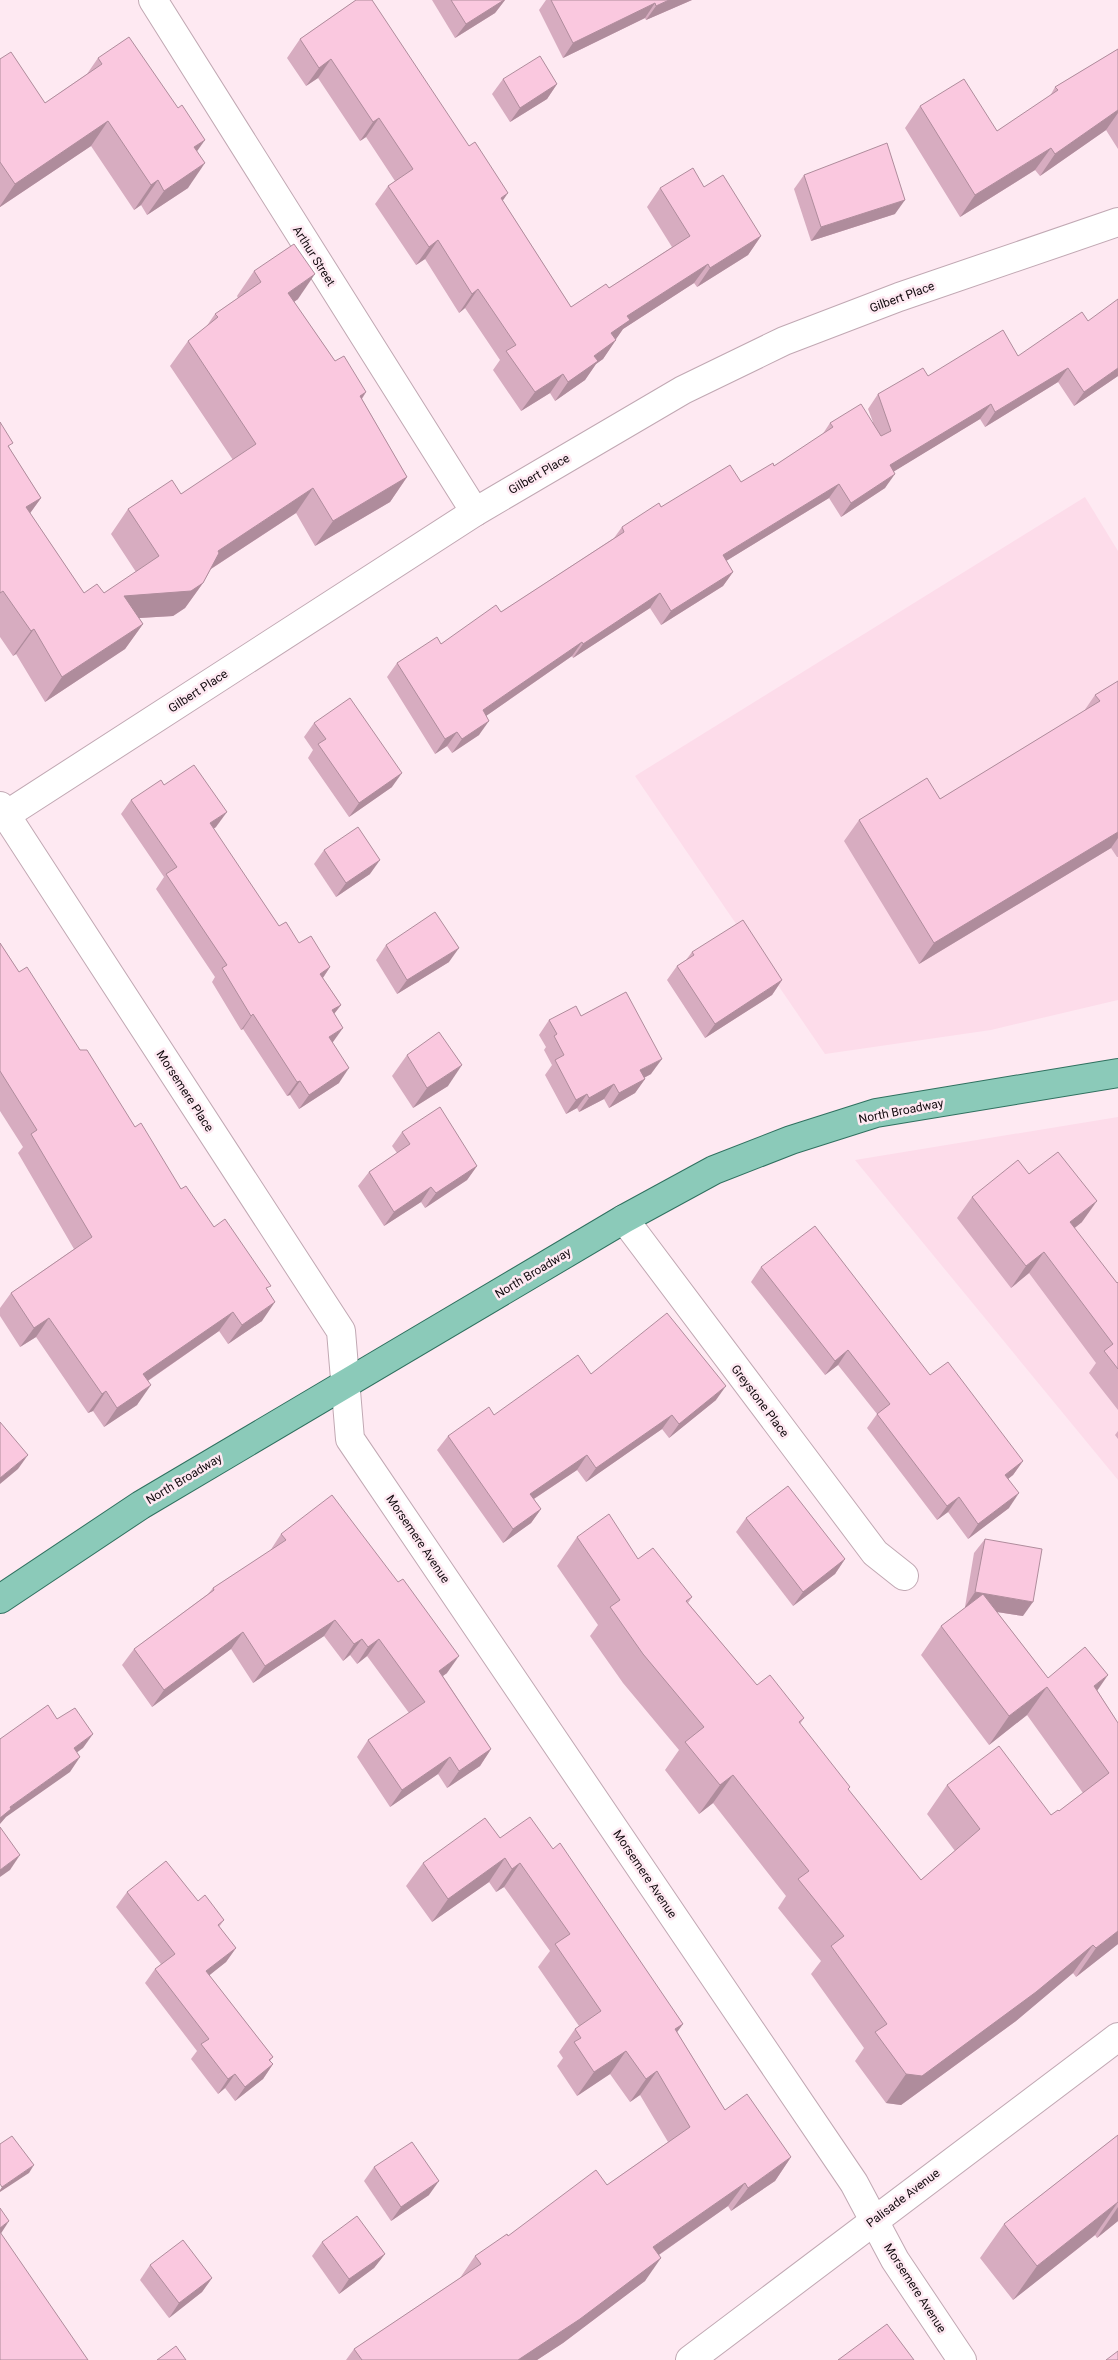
<svg xmlns="http://www.w3.org/2000/svg" width="1118" height="2360" viewBox="0 0 1118 2360" font-family="Roboto,sans-serif">
<style>
.built{fill:#fddcea}
.lines{fill:none;stroke-linecap:round;stroke-linejoin:round}
.minor-casing{stroke:#c1a8b3;stroke-width:30}
.major-casing{stroke:#2f705f;stroke-width:30}
.minor{stroke:#fff;stroke-width:28}
.major{stroke:#8bcab9;stroke-width:28}
.wall{fill:#d7acc0}
.shaded-wall{fill:#af8c9c}
.building{fill:#fac8df;stroke:#af8c9c}
.labels{text-anchor:middle;stroke-width:5;stroke-linejoin:round;paint-order:stroke}
.street-label{font-size:12px;fill:#120a0e;stroke:#fee9f2}
</style>
<rect width="100%" height="100%" fill="#fee9f2"/>
<g class="built">
<polygon points="1085,497 1118,551 1118,1000 991,1030 825,1054 635,776"/>
<polygon points="1118,1117 1118,1480 855,1160"/>
</g>
<g class="lines">
<defs>
<g id="minor">
<polyline points="153,0 475,512"/>
<polyline points="0,806 341,1331 350,1439 854,2183 895,2260 962,2360"/>
<polyline points="6,815 475,512 683,390 784,341 899,297 1118,222"/>
<polyline points="624,1219 875,1553 904,1576"/>
<polyline points="690,2360 1118,2037"/>
</g>
<polyline id="major" points="0,1599 141,1505 624,1219 714,1170 791,1140 876,1113 1118,1073"/>
</defs>
<use href="#minor" class="minor-casing"/>
<use href="#major" class="major-casing"/>
<use href="#minor" class="minor"/>
<use href="#major" class="major"/>
</g>
<g class="wall">
<polygon points="356,0 503,201 571,307 609,288 672,247 647,207 660,188 704,187 761,236 748,255 697,287 694,283 623,329 616,339 603,359 596,364 585,380 555,401 550,393 521,411 493,370 500,360 465,308 459,313 425,259 416,265 375,204 388,186 395,181 366,137 360,141 318,78 306,86 287,58 300,39"/>
<polygon points="432,0 505,0 495,13 455,38"/>
<polygon points="546,0 692,0 646,20 645,18 563,58 539,10"/>
<polygon points="1118,49 1118,149 1106,130 1040,176 1035,170 960,217 905,128 920,106 997,131 1050,96 1055,87"/>
<polygon points="98,58 197,151 188,188 147,215 141,205 134,210 91,146 0,207 0,59 45,103 87,74"/>
<polygon points="503,79 557,84 547,99 510,122 492,94"/>
<polygon points="804,175 895,214 811,241 794,189"/>
<polygon points="254,271 298,299 294,302 335,361 366,392 362,399 407,477 390,502 315,546 296,513 211,569 203,583 185,608 173,616 139,618 143,624 125,649 45,702 16,654 13,656 0,637 0,422 10,449 41,498 30,513 84,593 104,593 136,572 111,534 128,509 181,494 233,460 170,366 188,341 206,327 215,314 238,298 237,296"/>
<polygon points="1018,356 1118,376 1074,406 1058,382 985,427 980,419 894,471 885,488 841,517 829,498 726,561 733,572 723,586 661,625 650,608 573,658 572,656 486,716 479,735 452,753 447,746 435,754 387,677 397,663 441,644 501,612 614,538 622,527 661,507 741,482 774,466 822,435 830,423 873,422 868,409 878,394 928,376"/>
<polygon points="1118,681 1118,857 1117,857 1111,848 919,964 844,841 859,820 940,799 1084,711 1095,695"/>
<polygon points="314,723 392,787 349,817 308,758 313,750 304,737"/>
<polygon points="164,785 216,827 213,829 279,926 299,943 330,967 323,978 341,1005 334,1014 332,1043 339,1083 299,1109 290,1095 287,1096 243,1029 241,1030 212,982 215,977 156,889 164,877 121,814 131,800"/>
<polygon points="324,850 370,874 336,897 314,864"/>
<polygon points="0,943 19,972 80,1050 135,1127 181,1189 268,1290 262,1321 228,1344 219,1331 148,1381 137,1405 104,1427 93,1411 88,1413 36,1337 20,1347 0,1316 0,1308 11,1293 74,1249 18,1153 23,1147 0,1111"/>
<polygon points="386,945 449,962 397,994 376,960"/>
<polygon points="692,952 782,980 772,995 705,1038 667,980 677,966 686,960"/>
<polygon points="581,1016 651,1074 644,1078 645,1079 635,1093 609,1108 604,1099 579,1112 577,1108 566,1114 545,1075 552,1065 544,1050 546,1047 539,1035 549,1020"/>
<polygon points="407,1055 448,1086 413,1108 392,1076"/>
<polygon points="402,1132 477,1166 467,1180 425,1208 421,1202 384,1226 358,1186 369,1172 397,1153 392,1146"/>
<polygon points="1029,1174 1082,1222 1074,1228 1117,1283 1118,1282 1118,1410 1089,1373 1096,1363 1029,1273 1011,1288 957,1218 972,1197"/>
<polygon points="761,1267 930,1375 1023,1461 1013,1475 1008,1479 1009,1508 968,1539 948,1512 937,1520 867,1428 877,1414 838,1365 825,1375 751,1282"/>
<polygon points="591,1374 716,1400 669,1438 662,1429 586,1482 577,1470 534,1499 541,1509 531,1523 503,1543 437,1450 448,1436 494,1415"/>
<polygon points="1118,1431 1118,1439 1115,1435"/>
<polygon points="746,1518 845,1559 835,1574 793,1606 736,1532"/>
<polygon points="281,1534 447,1673 443,1676 491,1749 480,1766 447,1788 438,1774 390,1807 357,1757 368,1740 409,1713 367,1656 357,1664 350,1655 343,1661 324,1636 253,1683 231,1649 152,1707 122,1665 134,1649 208,1594 213,1588 270,1551"/>
<polygon points="577,1537 638,1559 692,1597 688,1603 757,1685 804,1718 800,1724 848,1790 921,1880 955,1851 927,1814 947,1785 1051,1815 1059,1811 1083,1793 1027,1715 989,1745 921,1655 941,1626 966,1607 965,1607 974,1553 985,1539 1023,1616 997,1612 1048,1678 1097,1690 1118,1723 1118,1944 1076,1977 1073,1973 1016,2021 901,2105 886,2103 855,2061 864,2048 811,1974 821,1961 778,1908 786,1896 713,1803 699,1814 665,1770 679,1750 623,1683 590,1636 598,1625 557,1566"/>
<polygon points="500,1838 553,1849 683,2024 677,2032 725,2110 791,2157 775,2181 731,2211 728,2206 659,2255 645,2281 563,2343 537,2360 346,2360 354,2349 460,2278 475,2256 508,2236 607,2185 668,2142 640,2095 630,2102 610,2074 577,2096 557,2066 563,2058 559,2052 575,2029 579,2026 538,1967 550,1951 504,1887 496,1892 489,1882 432,1922 406,1886 423,1863"/>
<polygon points="127,1892 198,1901 224,1920 219,1927 236,1948 226,1962 209,1975 273,2057 270,2061 273,2064 263,2079 235,2101 225,2088 218,2094 191,2059 197,2051 145,1983 155,1969 161,1964 116,1907"/>
<polygon points="1118,2135 1118,2221 1097,2238 1095,2235 1013,2300 980,2258 1004,2224"/>
<polygon points="374,2167 429,2195 391,2221 364,2181"/>
<polygon points="322,2242 385,2254 374,2268 339,2294 312,2256"/>
<polygon points="150,2265 212,2278 202,2292 169,2318 140,2280"/>
</g>
<g class="shaded-wall">
<polygon points="504,0 505,0 495,13 455,38 466,24"/>
<polygon points="669,0 692,0 646,20 656,6"/>
<polygon points="655,3 645,18 563,58 573,43"/>
<polygon points="331,59 318,78 306,86 319,68"/>
<polygon points="557,84 547,99 510,122 520,108"/>
<polygon points="1118,110 1118,113 1106,130 1040,176 1055,154"/>
<polygon points="379,118 366,137 360,141 373,122"/>
<polygon points="108,121 91,146 0,207 0,206 15,184"/>
<polygon points="205,140 188,164 194,147"/>
<polygon points="1051,148 1035,170 960,217 975,195"/>
<polygon points="205,163 188,188 147,215 164,191"/>
<polygon points="158,180 141,205 134,210 151,185"/>
<polygon points="508,193 495,212 501,198"/>
<polygon points="905,200 895,214 811,241 821,227"/>
<polygon points="761,236 748,255 697,287 710,268"/>
<polygon points="438,240 425,259 416,265 429,247"/>
<polygon points="708,264 694,283 623,329 616,339 598,351 611,333 627,316"/>
<polygon points="315,274 298,299 271,318 288,293"/>
<polygon points="478,289 465,308 459,313 472,294"/>
<polygon points="616,340 603,359 596,364 585,380 555,401 568,382 594,356"/>
<polygon points="1068,368 1058,382 985,427 995,412"/>
<polygon points="1118,368 1118,376 1074,406 1084,392"/>
<polygon points="563,374 550,393 521,411 535,392"/>
<polygon points="366,392 349,417 360,396"/>
<polygon points="991,404 980,419 880,480 890,465"/>
<polygon points="895,474 885,488 841,517 851,503"/>
<polygon points="407,477 390,502 315,546 333,521"/>
<polygon points="839,484 829,498 713,569 723,555"/>
<polygon points="313,488 296,513 200,576 218,551"/>
<polygon points="41,498 23,523 26,507"/>
<polygon points="733,572 723,586 661,625 671,611"/>
<polygon points="203,583 185,608 173,616 106,620 124,596"/>
<polygon points="660,593 650,608 573,658 583,644"/>
<polygon points="143,624 125,649 45,702 62,677"/>
<polygon points="34,629 16,654 13,656 31,631"/>
<polygon points="582,642 572,656 473,725 483,710"/>
<polygon points="489,721 479,735 452,753 462,739"/>
<polygon points="457,732 447,746 435,754 445,739"/>
<polygon points="402,773 392,787 349,817 359,803"/>
<polygon points="227,812 216,827 200,838 210,823"/>
<polygon points="1118,832 1118,838 1111,848 919,964 934,943"/>
<polygon points="380,860 370,874 336,897 346,883"/>
<polygon points="459,948 449,962 397,994 407,980"/>
<polygon points="330,967 320,982 320,974"/>
<polygon points="782,980 772,995 705,1038 715,1024"/>
<polygon points="341,1005 330,1019 332,1010"/>
<polygon points="253,1014 243,1029 241,1030 251,1016"/>
<polygon points="343,1028 333,1042 318,1052 329,1037"/>
<polygon points="662,1059 651,1074 630,1085 640,1070"/>
<polygon points="462,1065 448,1086 413,1108 427,1088"/>
<polygon points="349,1068 339,1083 299,1109 309,1095"/>
<polygon points="645,1079 635,1093 609,1108 619,1093"/>
<polygon points="300,1081 290,1095 287,1096 297,1082"/>
<polygon points="614,1084 604,1099 579,1112 589,1098"/>
<polygon points="587,1094 577,1108 566,1114 576,1100"/>
<polygon points="477,1166 467,1180 425,1208 436,1193"/>
<polygon points="431,1187 421,1202 384,1226 394,1212"/>
<polygon points="1097,1201 1082,1222 1055,1244 1070,1222"/>
<polygon points="1044,1252 1029,1273 1011,1288 1026,1266"/>
<polygon points="275,1302 262,1321 228,1344 242,1325"/>
<polygon points="233,1312 219,1331 130,1393 143,1374"/>
<polygon points="49,1318 36,1337 20,1347 34,1328"/>
<polygon points="848,1350 838,1365 825,1375 835,1361"/>
<polygon points="151,1385 137,1405 104,1427 117,1408"/>
<polygon points="726,1386 716,1400 669,1438 679,1424"/>
<polygon points="106,1391 93,1411 88,1413 102,1394"/>
<polygon points="672,1415 662,1429 586,1482 596,1468"/>
<polygon points="28,1455 18,1469 0,1484 0,1478"/>
<polygon points="587,1455 577,1470 520,1508 530,1494"/>
<polygon points="1023,1461 1013,1475 995,1489 1005,1475"/>
<polygon points="1019,1493 1009,1508 968,1539 978,1524"/>
<polygon points="959,1497 948,1512 937,1520 947,1506"/>
<polygon points="541,1509 531,1523 503,1543 513,1529"/>
<polygon points="845,1559 835,1574 793,1606 803,1592"/>
<polygon points="975,1592 1033,1602 1023,1616 965,1607"/>
<polygon points="335,1620 324,1636 253,1683 265,1666"/>
<polygon points="243,1632 231,1649 152,1707 164,1690"/>
<polygon points="362,1639 350,1655 343,1661 354,1644"/>
<polygon points="379,1639 367,1656 357,1664 368,1647"/>
<polygon points="459,1656 447,1673 427,1687 439,1671"/>
<polygon points="1108,1675 1088,1704 1094,1686"/>
<polygon points="1047,1687 1027,1715 989,1745 1009,1716"/>
<polygon points="93,1734 83,1748 64,1762 74,1748"/>
<polygon points="491,1749 480,1766 447,1788 459,1771"/>
<polygon points="80,1757 70,1772 6,1817 0,1824 0,1818 10,1807"/>
<polygon points="450,1757 438,1774 390,1807 402,1790"/>
<polygon points="733,1775 713,1803 699,1814 720,1785"/>
<polygon points="20,1855 10,1870 0,1877 0,1870"/>
<polygon points="505,1858 489,1882 432,1922 448,1899"/>
<polygon points="520,1863 504,1887 496,1892 512,1869"/>
<polygon points="1118,1931 1118,1944 1076,1977 1096,1948"/>
<polygon points="1093,1945 1073,1973 1016,2021 901,2105 886,2103 906,2074"/>
<polygon points="236,1948 226,1962 196,1986 206,1971"/>
<polygon points="683,2024 666,2047 675,2029"/>
<polygon points="626,2051 610,2074 577,2096 594,2072"/>
<polygon points="273,2064 263,2079 235,2101 245,2087"/>
<polygon points="657,2071 640,2095 630,2102 646,2079"/>
<polygon points="235,2074 225,2088 218,2094 228,2079"/>
<polygon points="791,2157 775,2181 731,2211 748,2188"/>
<polygon points="34,2165 29,2173 0,2192 0,2190 2,2187"/>
<polygon points="439,2181 429,2195 391,2221 401,2207"/>
<polygon points="745,2183 728,2206 637,2270 653,2247"/>
<polygon points="1118,2202 1095,2235 1013,2300 1037,2266"/>
<polygon points="1118,2207 1118,2221 1097,2238"/>
<polygon points="9,2221 0,2235 0,2228"/>
<polygon points="385,2254 374,2268 339,2294 349,2279"/>
<polygon points="661,2258 645,2281 563,2343 537,2360 518,2360"/>
<polygon points="212,2278 202,2292 169,2318 179,2303"/>
</g>
<g class="building">
<polygon points="356,0 372,0 469,146 475,142 508,193 501,198 571,307 606,284 609,288 690,236 660,188 693,168 704,187 723,175 761,236 710,268 708,264 627,316 630,320 611,333 616,340 594,356 598,361 568,382 563,374 535,392 506,351 516,345 478,289 472,294 438,240 429,247 388,186 413,169 379,118 373,122 331,59 319,68 300,39"/>
<polygon points="451,0 504,0 466,24"/>
<polygon points="551,0 669,0 656,6 655,3 573,43"/>
<polygon points="129,37 178,108 182,105 205,140 194,147 205,163 164,191 158,180 151,185 108,121 15,184 0,162 0,59 11,52 45,103 102,64 98,58"/>
<polygon points="1118,49 1118,110 1055,154 1051,148 975,195 920,106 964,79 997,131 1058,90 1055,87"/>
<polygon points="540,56 557,84 520,108 503,79"/>
<polygon points="887,143 905,200 821,227 804,175"/>
<polygon points="294,244 315,274 288,293 335,361 344,356 366,392 360,396 407,477 333,521 313,488 218,551 219,553 203,583 191,591 124,596 143,624 62,677 34,629 31,631 3,591 0,593 0,422 13,443 8,446 41,498 26,507 84,593 97,584 104,593 159,556 128,509 172,480 181,494 256,444 188,341 218,317 215,314 261,282 254,271"/>
<polygon points="1118,299 1118,368 1084,392 1068,368 995,412 991,404 890,465 895,474 851,503 839,484 723,555 733,572 671,611 660,593 583,644 582,642 483,710 489,721 462,739 457,732 445,739 397,663 437,637 441,644 496,605 501,612 624,532 622,527 659,503 661,507 730,465 741,482 773,463 774,466 833,427 830,423 861,404 881,436 891,431 878,394 923,368 928,376 1003,330 1018,356 1082,312 1088,321"/>
<polygon points="1118,681 1118,832 934,943 859,820 927,778 940,799 1100,701 1095,695"/>
<polygon points="350,698 402,773 359,803 318,744 326,739 314,723"/>
<polygon points="194,765 227,812 210,823 279,926 286,922 299,943 311,936 330,967 320,974 341,1005 332,1010 343,1028 329,1037 349,1068 309,1095 300,1081 297,1082 253,1014 251,1016 222,968 227,965 166,874 177,867 131,800 161,780 164,785"/>
<polygon points="358,827 380,860 346,883 324,850"/>
<polygon points="435,912 459,948 407,980 386,945"/>
<polygon points="743,920 782,980 715,1024 677,966 694,955 692,952"/>
<polygon points="0,943 19,972 27,967 80,1050 87,1050 135,1127 141,1123 181,1189 186,1186 214,1227 225,1219 271,1286 266,1288 275,1302 242,1325 233,1312 143,1374 151,1385 117,1408 106,1391 102,1394 49,1318 34,1328 11,1293 92,1237 31,1134 37,1130 0,1071"/>
<polygon points="626,992 662,1059 640,1070 645,1079 619,1093 614,1084 589,1098 587,1094 576,1100 555,1060 564,1055 554,1036 557,1034 549,1020 576,1006 581,1016"/>
<polygon points="439,1032 462,1065 427,1088 407,1055"/>
<polygon points="440,1107 477,1166 436,1193 431,1187 394,1212 369,1172 410,1144 402,1132"/>
<polygon points="1058,1152 1097,1201 1070,1222 1117,1283 1118,1282 1118,1369 1104,1351 1113,1344 1044,1252 1026,1266 972,1197 1018,1160 1029,1174"/>
<polygon points="815,1226 930,1375 948,1362 1023,1461 1005,1475 1019,1493 978,1524 959,1497 947,1506 877,1414 890,1404 848,1350 835,1361 761,1267"/>
<polygon points="667,1313 726,1386 679,1424 672,1415 596,1468 587,1455 530,1494 541,1509 513,1529 448,1436 489,1407 494,1415 578,1355 591,1374"/>
<polygon points="0,1422 28,1455 0,1478"/>
<polygon points="788,1486 845,1559 803,1592 746,1518"/>
<polygon points="332,1495 398,1582 403,1579 459,1656 439,1671 491,1749 459,1771 450,1757 402,1790 368,1740 425,1702 379,1639 368,1647 362,1639 354,1644 335,1620 265,1666 243,1632 164,1690 134,1649 214,1590 213,1588 286,1540 281,1534"/>
<polygon points="609,1514 638,1559 653,1548 692,1597 686,1601 757,1685 770,1675 804,1718 799,1722 850,1787 848,1789 921,1880 980,1829 947,1785 999,1746 1051,1815 1058,1810 1059,1811 1109,1773 1047,1687 1009,1716 941,1626 983,1594 1048,1678 1085,1647 1108,1675 1094,1686 1118,1723 1118,1931 1096,1948 1093,1945 1036,1992 922,2076 906,2074 875,2032 887,2024 831,1946 844,1936 798,1879 809,1871 733,1775 720,1785 685,1742 704,1727 643,1654 610,1607 620,1600 577,1537"/>
<polygon points="985,1539 1042,1549 1033,1602 975,1592"/>
<polygon points="48,1705 57,1719 75,1708 93,1734 74,1748 80,1757 10,1807 11,1809 0,1818 0,1739"/>
<polygon points="530,1817 553,1849 560,1843 683,2024 675,2029 725,2110 747,2094 791,2157 748,2188 745,2183 653,2247 661,2258 580,2319 518,2360 362,2360 354,2349 481,2264 475,2256 507,2234 508,2236 596,2170 607,2185 690,2127 657,2071 646,2079 626,2051 594,2072 574,2042 581,2038 575,2029 601,2011 555,1944 570,1934 520,1863 512,1869 505,1858 448,1899 423,1863 485,1818 500,1838"/>
<polygon points="0,1827 20,1855 0,1870"/>
<polygon points="166,1861 198,1901 205,1895 224,1920 218,1925 236,1948 206,1971 273,2057 269,2060 273,2064 245,2087 235,2074 228,2079 201,2044 209,2039 155,1969 175,1954 127,1892"/>
<polygon points="1118,2135 1118,2202 1037,2266 1004,2224"/>
<polygon points="12,2136 34,2165 2,2187 0,2184 0,2144"/>
<polygon points="412,2142 439,2181 401,2207 374,2167"/>
<polygon points="0,2208 9,2221 0,2228"/>
<polygon points="357,2216 385,2254 349,2279 322,2242"/>
<polygon points="0,2232 88,2360 0,2360"/>
<polygon points="183,2240 212,2278 179,2303 150,2265"/>
<polygon points="887,2324 914,2360 838,2360"/>
<polygon points="176,2346 186,2360 157,2360"/>
<polygon points="1118,2351 1118,2360 1106,2360"/>
</g>
<g class="labels">
<g class="street-label">
<text transform="translate(314 256) rotate(58)" y="4">Arthur Street</text>
<text transform="translate(902 297) rotate(-20)" y="4">Gilbert Place</text>
<text transform="translate(539 474) rotate(-30)" y="4">Gilbert Place</text>
<text transform="translate(198 691) rotate(-33)" y="4">Gilbert Place</text>
<text transform="translate(185 1091) rotate(57)" y="4">Morsemere Place</text>
<text transform="translate(901 1111) rotate(-11)" y="4">North Broadway</text>
<text transform="translate(533 1273) rotate(-31)" y="4">North Broadway</text>
<text transform="translate(760 1401) rotate(53)" y="4">Greystone Place</text>
<text transform="translate(184 1479) rotate(-31)" y="4">North Broadway</text>
<text transform="translate(418 1539) rotate(56)" y="4">Morsemere Avenue</text>
<text transform="translate(645 1874) rotate(56)" y="4">Morsemere Avenue</text>
<text transform="translate(903 2198) rotate(-37)" y="4">Palisade Avenue</text>
<text transform="translate(915 2288) rotate(57)" y="4">Morsemere Avenue</text>
</g>
</g>
</svg>
